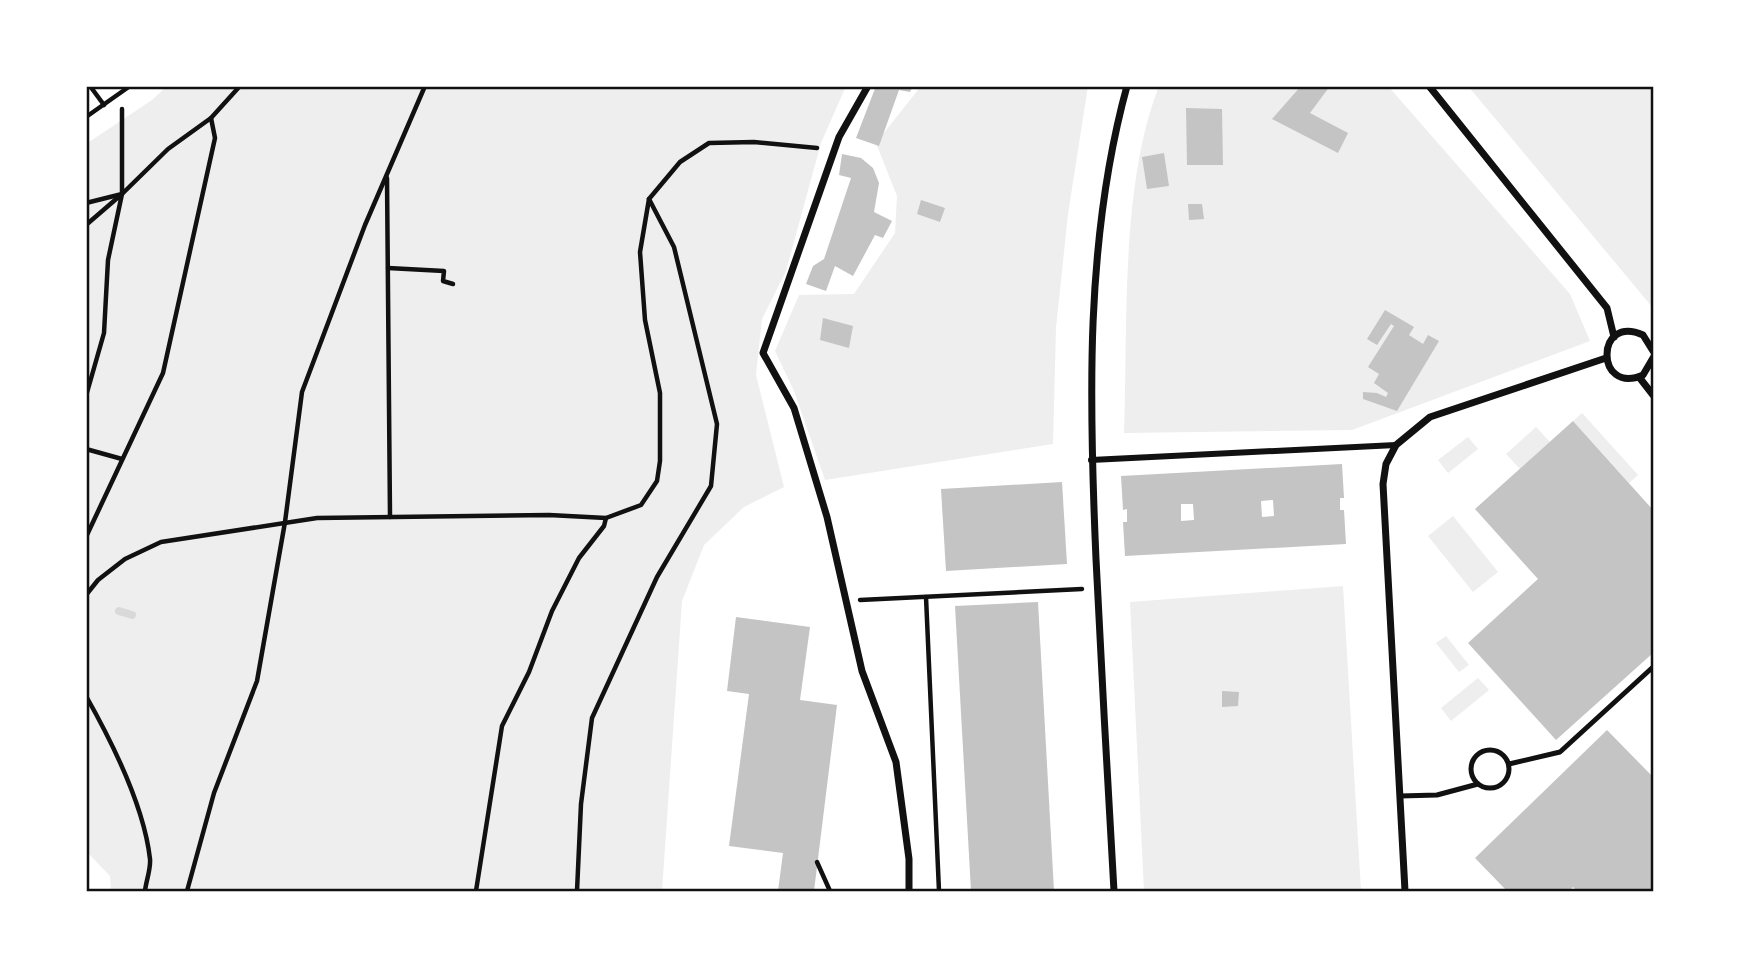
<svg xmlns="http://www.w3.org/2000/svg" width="1739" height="977" viewBox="0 0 1739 977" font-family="Quicksand,sans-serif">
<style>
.green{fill:#eee}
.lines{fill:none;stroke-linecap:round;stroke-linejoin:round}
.stream{stroke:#d9d9d9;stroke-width:8}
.building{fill:#c4c4c4;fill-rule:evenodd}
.path{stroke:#111;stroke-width:4.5}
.service{stroke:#111;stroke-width:5}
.pedestrian{stroke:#111;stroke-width:6}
.minor{stroke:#111;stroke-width:7}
.neatline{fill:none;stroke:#111;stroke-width:2.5}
</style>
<rect width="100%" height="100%" fill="#fff"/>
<g class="green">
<polygon points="167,86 846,86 821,143 786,271 762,319 756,375 784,487 744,507 704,545 682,601 662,891 111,891 110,876 86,851 86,144 152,100"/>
<polygon points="921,86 1088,86 1068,214 1056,328 1053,444 825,480 794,391 775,351 799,295 854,294 895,233 897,196 876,143"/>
<path d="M1159,86h229l182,208 20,47 -238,89 -228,3c4,-108 -4,-247 35,-347z"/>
<polygon points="1468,86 1653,86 1653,308"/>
<polygon points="1582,413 1638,475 1629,483 1573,421"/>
<polygon points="1536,427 1550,442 1520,469 1506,454"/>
<polygon points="1468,437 1478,449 1448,473 1438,460"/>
<polygon points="1453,516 1498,572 1473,592 1428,536"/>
<polygon points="1343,586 1361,891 1144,891 1130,602"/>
<polygon points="1446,636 1469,665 1459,672 1436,643"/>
<polygon points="1478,678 1489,690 1451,721 1441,708"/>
</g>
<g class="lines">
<polyline class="stream" points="119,611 132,615"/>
</g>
<g class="building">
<polygon points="876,86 913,86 910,92 899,90 879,146 856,138"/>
<polygon points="1301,86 1330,86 1310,113 1348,133 1338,153 1272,119"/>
<polygon points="1186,108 1222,109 1223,165 1187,165"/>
<polygon points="1164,153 1169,186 1147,189 1142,157"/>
<polygon points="842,154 861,158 873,168 879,183 874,212 892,221 883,238 875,235 853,276 835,266 826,291 806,284 813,266 824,259 851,178 839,175"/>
<polygon points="921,200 945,208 940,222 917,214"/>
<polygon points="1188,204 1202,204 1204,219 1189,220"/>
<polygon points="1385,310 1414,327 1409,335 1423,344 1428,335 1439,341 1397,411 1363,399 1363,392 1377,393 1386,397 1388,393 1374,383 1379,374 1368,367 1394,326 1391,324 1377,345 1367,339"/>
<polygon points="823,318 853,326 849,348 820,340"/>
<polygon points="1573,421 1653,510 1653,653 1556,740 1468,643 1538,579 1475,509"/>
<path d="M1342,464l2,34h-4v12h4l2,34 -221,12 -2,-34h4v-13l-4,1 -2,-34zM1273,500l1,16 -12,1 -1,-16zM1181,504h12l1,16 -13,1z"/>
<polygon points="1062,482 1067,564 946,571 941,489"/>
<polygon points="1038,602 1054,891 971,891 955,606"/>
<polygon points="736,617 810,627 800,700 837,705 814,891 778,891 783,853 729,846 749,694 727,691"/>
<polygon points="1222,691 1239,692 1238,706 1222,707"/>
<polygon points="1607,730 1653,777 1653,891 1577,891 1573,887 1569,891 1507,891 1475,858"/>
</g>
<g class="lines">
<g class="path">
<polyline points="90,86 104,105"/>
<polyline points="86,117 130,86"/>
<polyline points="387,178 390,517"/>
<polyline points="122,194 168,149 211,118 240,86"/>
<polyline points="86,203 122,194 122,109"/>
<polyline points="86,225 122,194 108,260 104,333 86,396"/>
<polyline points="388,268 444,271 443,281 453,284"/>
<polyline points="86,449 122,459"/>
<polyline points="86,537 163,373 215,138 211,118"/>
<polyline points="86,595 98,580 125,559 161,542 317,518 549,515 606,518 641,505 657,481 660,461 660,393 645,320 640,252 649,199 680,162 709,143 754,142 817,148"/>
<polyline points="926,597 939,891"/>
<polyline points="860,600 1082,589"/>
<path d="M86,696c26,46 58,109 64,163 1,10 -4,22 -5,32"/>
<polyline points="817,862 830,891"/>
<polyline points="187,891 214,793 257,681 285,522 302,392 365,225 425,86"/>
<polyline points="476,891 502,726 529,672 552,611 579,558 604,526 606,518"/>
<polyline points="577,891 581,804 592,718 657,577 711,486 717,424 674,247 649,199"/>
</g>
<g class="service">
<circle cx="1490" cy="769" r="19"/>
<polyline points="1509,764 1560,752 1653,667"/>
<polyline points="1400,796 1437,795 1478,784"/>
</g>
<polyline class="pedestrian" points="1091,460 1396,445"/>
<g class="minor">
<polyline points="868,86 839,137 763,353 794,408 827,517 862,671 896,762 909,859 909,891"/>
<polyline points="1429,86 1607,308 1614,337"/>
<path d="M1653,351l-10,-16c-48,-22 -48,61 0,40l10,-17"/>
<polyline points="1639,377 1653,395"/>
<path d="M1114,891c-6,-111 -13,-221 -18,-332 -7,-158 -11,-320 31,-473"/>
<polyline points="1405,891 1383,484 1386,464 1396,445 1430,417 1606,358"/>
</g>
</g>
<rect width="1739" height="977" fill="none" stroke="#ffffff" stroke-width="175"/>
<rect x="88" y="88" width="1564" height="802" class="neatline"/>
</svg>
